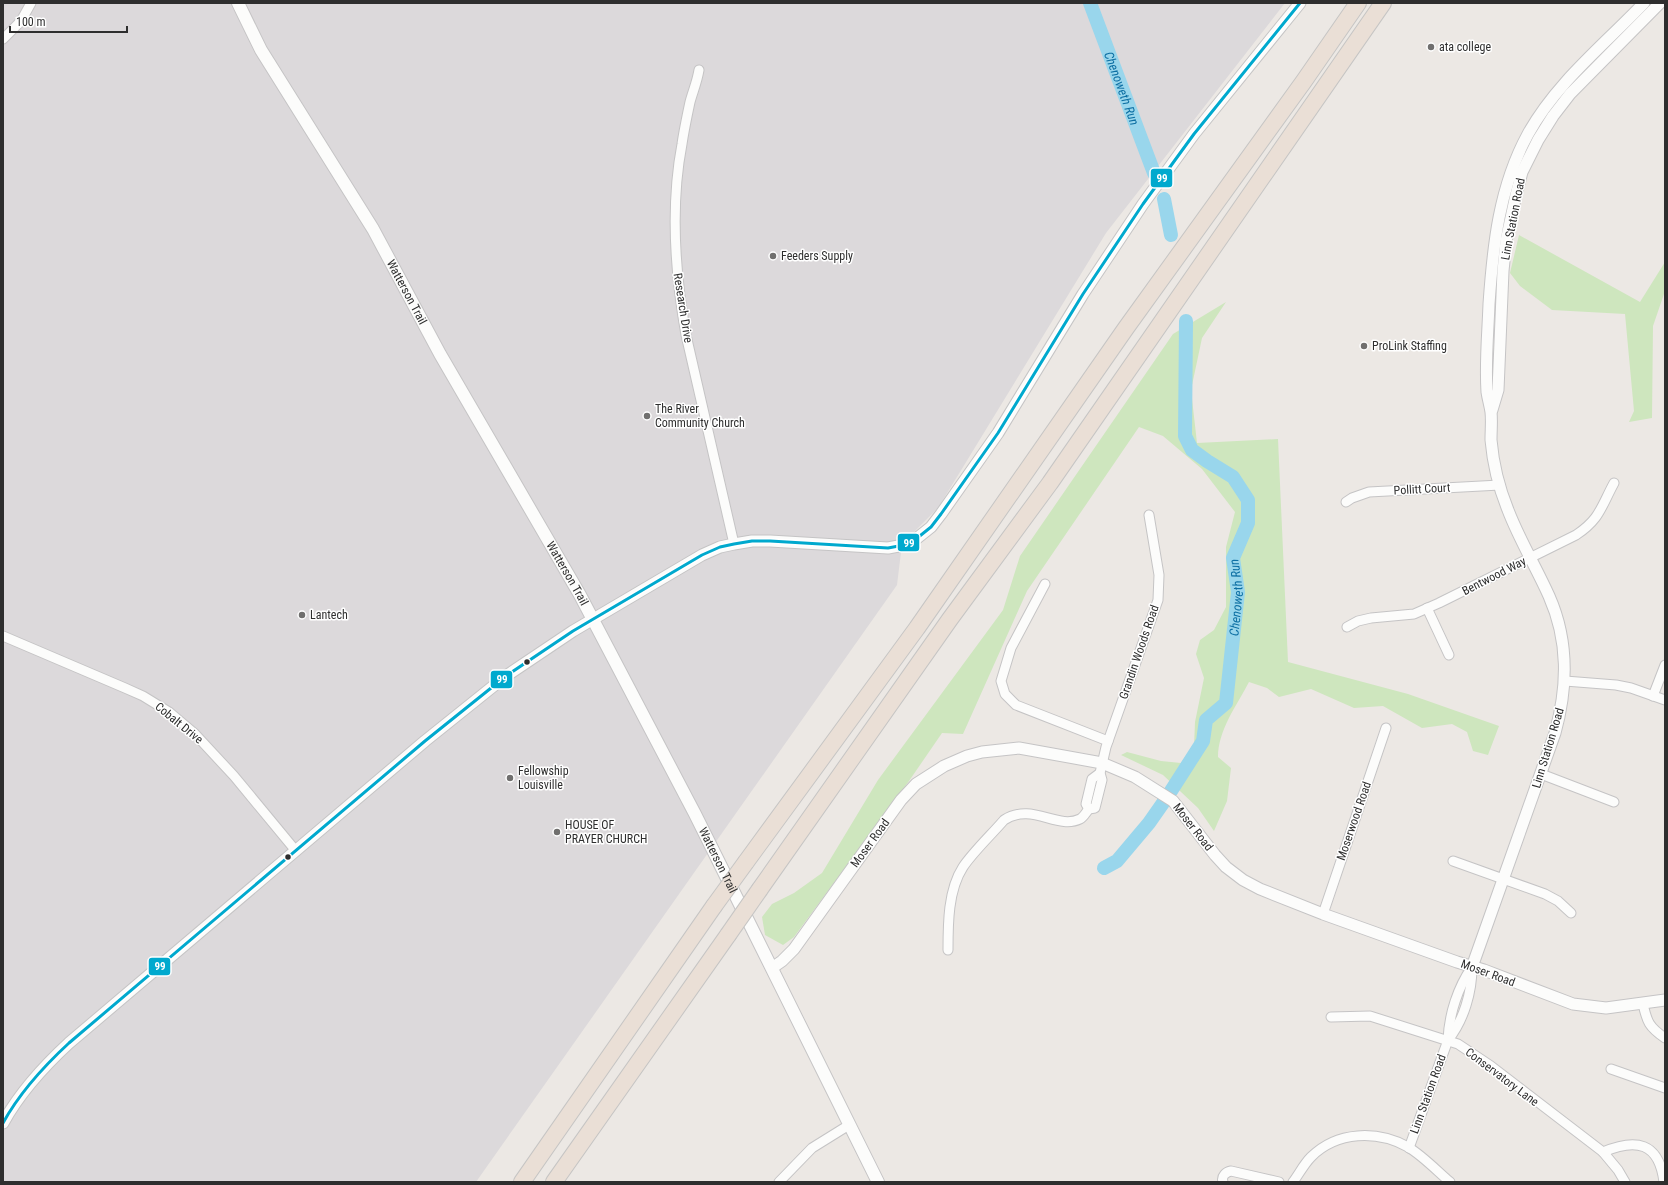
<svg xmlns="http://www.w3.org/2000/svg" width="1668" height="1185" viewBox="0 0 1668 1185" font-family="'Roboto Condensed',sans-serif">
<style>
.industrial{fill:#dcd9db}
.green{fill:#cee6be}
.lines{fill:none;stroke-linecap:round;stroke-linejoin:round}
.river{stroke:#99d6ec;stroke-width:14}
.minor-casing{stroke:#c5c4c5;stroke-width:11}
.tertiary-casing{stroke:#c5c4c5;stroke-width:13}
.secondary-casing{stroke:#c5c4c5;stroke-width:14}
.motorway-casing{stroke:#c6c5c4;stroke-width:18}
.minor{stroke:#fcfcfb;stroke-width:9}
.tertiary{stroke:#fcfcfb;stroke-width:11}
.secondary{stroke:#fcfcfb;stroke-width:12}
.motorway{stroke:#eadfd6;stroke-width:16}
.motorway-bridge-casing{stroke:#c6c5c4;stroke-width:18;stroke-linecap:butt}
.motorway-bridge{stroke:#eadfd6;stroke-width:16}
.bus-1-casing{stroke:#fff;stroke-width:6}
.bus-1{stroke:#00a9ce;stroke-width:3}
.poi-dot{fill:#706f6e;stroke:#fff;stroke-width:1.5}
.bus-dot{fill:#2e2e2e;stroke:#fff;stroke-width:1.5}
.labels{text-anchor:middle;stroke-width:3;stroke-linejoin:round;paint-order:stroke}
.poi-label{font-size:12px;fill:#2e2e2e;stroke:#fff;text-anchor:start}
.street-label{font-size:12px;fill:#2e2e2e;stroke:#fff}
.water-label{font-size:13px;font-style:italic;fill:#0d6fa3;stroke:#fff}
.line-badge{stroke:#fff;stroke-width:1.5}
.badge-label{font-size:11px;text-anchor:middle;font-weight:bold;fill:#fff}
</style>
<rect width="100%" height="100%" fill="#ece8e4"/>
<polygon class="industrial" points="3,3 1285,3 1106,233 938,508 902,544 897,585 476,1182 3,1182"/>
<g class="green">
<polygon points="1519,235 1640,302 1665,262 1665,291 1653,326 1652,418 1629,422 1634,411 1625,314 1552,310 1520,286 1510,273"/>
<path d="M1226,302l-24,36 -11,52 6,53 81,-4 10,223 120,32 91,32 -11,29 -15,-4 -6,-19 -15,-8 -30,4 -39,-22 -29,2 -43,-19 -32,8 -12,-9 -18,-6c-12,23 -31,48 -31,75l13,11 -4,33 -13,30 -16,-23 -35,-33 -42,-20 6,-3 34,9 20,2 13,-16 1,-25 9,-44 -8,-24 4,-14 14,-10 12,-23v-60l9,-35 -33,-43 -39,-33 -24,-9 -112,164 -64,143 -21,-1 -33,48 -115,156 -11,8 -18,-10 -3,-18 10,-13 22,-11 28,-20 56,-93 125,-170 17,-54 153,-222z"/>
</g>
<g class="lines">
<g class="river">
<path id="s1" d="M1090,3l64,170"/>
<polyline points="1164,199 1171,235"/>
<path id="s2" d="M1171,791l32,-50 3,-21 20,-17 12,-111 -5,-34 15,-35v-23l-15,-23 -26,-16 -15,-11 -7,-14 1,-115"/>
<polyline points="1104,868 1117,861 1149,823 1163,803"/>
</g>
<defs>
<g id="minor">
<polyline points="3,39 21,21 31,3"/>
<path d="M699,70c-2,12 -6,21 -9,32 -3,14 -6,28 -8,42 -12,63 -7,129 4,191l48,209"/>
<polyline points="1346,502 1352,498 1369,492 1500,485"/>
<polyline points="1045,584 1011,648 1001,681 1005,694 1016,705 1108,741"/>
<polyline points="1427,608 1449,655"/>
<path d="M1347,627l11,-6 13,-3 43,-4 25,-11 137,-68c24,-16 25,-28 38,-52"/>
<polyline points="3,636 125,688 143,696 169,712 195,734 234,776 296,851"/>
<polyline points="1565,681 1616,685 1631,688 1665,700"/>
<polyline points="1653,696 1665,665"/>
<polyline points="1541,774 1614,802"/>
<polyline points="1089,809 1086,804 1092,779 1100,773"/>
<polyline points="1453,861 1545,894 1558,901 1571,913"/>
<polyline points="1323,914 1386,728"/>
<path d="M948,950c0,-26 0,-60 15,-83 10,-15 29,-33 41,-47 28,-18 53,10 76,-1 4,-2 6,-7 9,-10l6,-1 7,-28 -2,-7 6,-26 52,-147 1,-25 -10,-60"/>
<path d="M1643,1004c4,18 6,23 22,34"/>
<polyline points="1331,1017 1370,1016 1458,1044 1491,1066 1603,1152 1618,1170 1625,1182"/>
<path d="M1448,1040c16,-20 24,-48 24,-73"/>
<polyline points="1611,1069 1665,1088"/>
<path d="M1409,1148l39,-108c1,-26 10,-53 24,-73"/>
<path d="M1603,1152c33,-14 56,-10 61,30"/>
<polyline points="779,1182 812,1148 849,1125"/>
<path d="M1223,1182c-2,-6 3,-10 8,-11l48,11"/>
<path d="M1293,1182c6,-8 11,-18 18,-25 26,-26 66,-27 97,-10 15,9 29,24 42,35"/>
</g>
<g id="tertiary">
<polyline points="1492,410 1498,390 1503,271 1506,241 1516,195 1522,172 1538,140 1553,116 1570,94 1660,3"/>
<path d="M1472,967l83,-234c13,-47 14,-92 -6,-137 -13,-29 -30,-57 -41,-86 -9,-22 -15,-47 -17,-70 0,-10 1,-19 0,-28 -1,-7 -3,-13 -4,-20 -2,-29 1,-59 2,-88 4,-58 10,-117 39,-170 28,-51 76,-89 116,-131"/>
<polyline points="772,968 782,961 794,949 901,800 916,784 944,766 967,756 982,752 1019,748 1102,763 1135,777 1173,801 1215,855 1226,867 1243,880 1260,889 1323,914 1457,962 1484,970 1573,1004 1606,1008 1665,1000"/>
<path d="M3,1123c17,-31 40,-56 66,-80l356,-302 81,-65 67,-45 129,-76 18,-8 14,-3 18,-3h18l118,7 16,-3 12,-6 15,-12 10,-13 57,-81 85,-139 60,-90 51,-70 106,-131"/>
</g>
<g id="secondary">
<path id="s3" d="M238,3l23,47 112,179 67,125 140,241 115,219 183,368"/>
</g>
<g id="motorway">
<polyline points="746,862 917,628 1126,328 1304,81 1358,3"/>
<polyline points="760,889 950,619 1050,483 1383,3"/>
<polyline points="522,1182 714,906"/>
<polyline points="554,1182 728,935"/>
</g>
</defs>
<use href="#minor" class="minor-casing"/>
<use href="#tertiary" class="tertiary-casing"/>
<use href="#secondary" class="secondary-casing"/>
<use href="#motorway" class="motorway-casing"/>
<use href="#minor" class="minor"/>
<use href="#tertiary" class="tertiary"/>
<use href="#secondary" class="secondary"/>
<use href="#motorway" class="motorway"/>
<defs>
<g id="motorway-bridge">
<polyline points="714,906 746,862"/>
<polyline points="728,935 760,889"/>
</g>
</defs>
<use href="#motorway-bridge" class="motorway-bridge-casing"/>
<use href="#motorway-bridge" class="motorway-bridge"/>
<defs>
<path id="bus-1" d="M3,1123c17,-31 40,-56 66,-80l356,-302 81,-65 67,-45 129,-76 18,-8 14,-3 18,-3h18l118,7 16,-3 12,-6 15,-12 10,-13 57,-81 85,-139 60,-90 51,-70 106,-131"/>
</defs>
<use href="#bus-1" class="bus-1-casing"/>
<use href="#bus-1" class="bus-1"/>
</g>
<g class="poi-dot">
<circle cx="1431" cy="47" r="4"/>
<circle cx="773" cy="256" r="4"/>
<circle cx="1364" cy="346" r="4"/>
<circle cx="647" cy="416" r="4"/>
<circle cx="302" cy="615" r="4"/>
<circle cx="510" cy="778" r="4"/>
<circle cx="557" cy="832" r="4"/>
</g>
<g class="bus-dot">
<circle cx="527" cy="662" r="3.5"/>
<circle cx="288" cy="857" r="3.5"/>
</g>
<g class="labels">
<g class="poi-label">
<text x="1439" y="51">ata college</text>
<text x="781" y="260">Feeders Supply</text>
<text x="1372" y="350">ProLink Staffing</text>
<text x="655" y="413">The River<tspan x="655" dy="14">Community Church</tspan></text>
<text x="310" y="619">Lantech</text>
<text x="518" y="775">Fellowship<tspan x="518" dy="14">Louisville</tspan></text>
<text x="565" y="829">HOUSE OF<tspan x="565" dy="14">PRAYER CHURCH</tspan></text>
</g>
<g class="street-label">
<text transform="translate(1513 219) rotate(-79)" y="4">Linn Station Road</text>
<text dy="4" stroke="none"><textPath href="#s3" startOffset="335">Watterson Trail</textPath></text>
<text transform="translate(683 308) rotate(81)" y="4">Research Drive</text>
<text transform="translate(1422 489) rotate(-3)" y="4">Pollitt Court</text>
<text dy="4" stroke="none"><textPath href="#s3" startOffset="659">Watterson Trail</textPath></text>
<text transform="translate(1494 576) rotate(-27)" y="4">Bentwood Way</text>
<text transform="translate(1139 652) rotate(-71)" y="4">Grandin Woods Road</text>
<text transform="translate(179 723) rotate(39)" y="4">Cobalt Drive</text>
<text transform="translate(1548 748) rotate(-73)" y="4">Linn Station Road</text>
<text transform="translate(1354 821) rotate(-71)" y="4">Moserwood Road</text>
<text transform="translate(1193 827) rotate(52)" y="4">Moser Road</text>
<text transform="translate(870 843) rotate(-54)" y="4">Moser Road</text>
<text dy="4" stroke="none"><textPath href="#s3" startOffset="983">Watterson Trail</textPath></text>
<text transform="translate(1488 973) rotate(20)" y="4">Moser Road</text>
<text transform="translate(1502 1077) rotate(37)" y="4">Conservatory Lane</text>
<text transform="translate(1428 1094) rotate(-70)" y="4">Linn Station Road</text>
</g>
<g class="water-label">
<text dy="5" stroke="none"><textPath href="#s1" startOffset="91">Chenoweth Run</textPath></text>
<text dy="5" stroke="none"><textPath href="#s2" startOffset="213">Chenoweth Run</textPath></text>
</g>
</g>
<g class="line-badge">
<rect x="1150" y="168" width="23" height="20" rx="4" fill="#00a9ce"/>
<rect x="897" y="533" width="23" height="19" rx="4" fill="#00a9ce"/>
<rect x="490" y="670" width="23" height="19" rx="4" fill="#00a9ce"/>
<rect x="148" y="957" width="23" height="19" rx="4" fill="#00a9ce"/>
</g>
<g class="badge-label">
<text x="1162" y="182">99</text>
<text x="909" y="547">99</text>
<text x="502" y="683">99</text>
<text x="160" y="970">99</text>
</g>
<rect width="1668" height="1185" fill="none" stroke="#2e2e2e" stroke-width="8"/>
<path d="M10 26v6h117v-6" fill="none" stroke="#2e2e2e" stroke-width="2"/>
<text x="16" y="26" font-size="12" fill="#2e2e2e" stroke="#ffffff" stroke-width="3" paint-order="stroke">100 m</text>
</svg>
